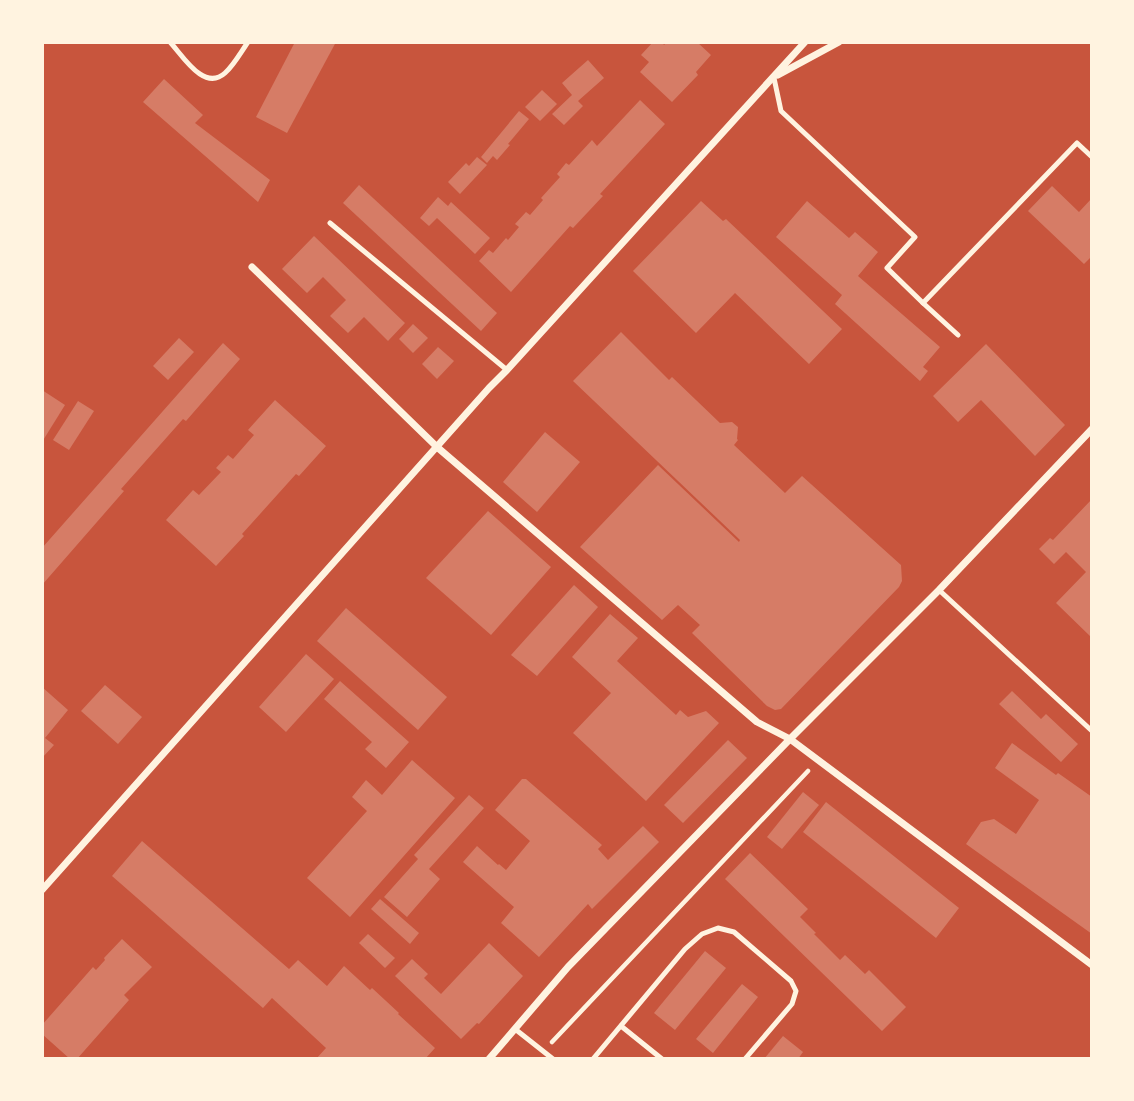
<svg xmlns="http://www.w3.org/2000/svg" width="1134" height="1101" viewBox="0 0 1134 1101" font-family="Signika,sans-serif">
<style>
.building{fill:#d67c66}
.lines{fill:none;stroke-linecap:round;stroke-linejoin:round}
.path{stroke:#fff3e0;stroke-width:4.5}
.service{stroke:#fff3e0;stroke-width:5}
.minor{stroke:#fff3e0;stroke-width:7}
</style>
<rect width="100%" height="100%" fill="#c8553d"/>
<g class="building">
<polygon points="295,42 336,42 287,133 256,117"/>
<polygon points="653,42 662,42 664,45 667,42 697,42 711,55 696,72 698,75 672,102 640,72 649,62 641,55"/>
<polygon points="588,60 604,78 578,101 583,106 564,125 552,114 572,95 562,83"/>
<polygon points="164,79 203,115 195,123 270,180 258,202 143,102"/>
<polygon points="542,90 557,104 540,121 525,107"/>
<polygon points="640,100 665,124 600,194 603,196 573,228 570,226 511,292 479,261 489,250 493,253 506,238 508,240 519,227 515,224 526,212 530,215 543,200 541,198 560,177 557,174 566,163 569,165 592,140 597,146"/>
<polygon points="519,111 529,119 508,144 510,145 497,160 493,156 487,163 481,157"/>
<polygon points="477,157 487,165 460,194 448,182 466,163 469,166"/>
<polygon points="359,185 497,313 481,331 343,203"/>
<polygon points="1052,186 1079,212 1092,198 1092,256 1084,264 1028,211"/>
<polygon points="438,197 448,206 451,202 490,238 475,254 437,218 429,226 420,218"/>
<polygon points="701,201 723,221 726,219 842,329 809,364 735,293 696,333 633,271"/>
<polygon points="807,201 849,238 855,232 878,252 858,276 940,347 923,367 928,371 920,381 835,304 842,295 776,237"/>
<polygon points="314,236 405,323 388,341 364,317 348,333 330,316 346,300 323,277 307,293 282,269"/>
<polygon points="413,324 428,338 413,353 399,339"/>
<polygon points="621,332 669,380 672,377 720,423 732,422 738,427 737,439 738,440 734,445 785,493 802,476 901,565 902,581 899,587 781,709 775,710 767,706 692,633 700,625 678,605 662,620 580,547 658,465 739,542 740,540 573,381"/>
<polygon points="179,338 194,352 168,380 153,366"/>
<polygon points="223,343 240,359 186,421 183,419 121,489 124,491 42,585 42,548"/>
<polygon points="986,344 1065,425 1035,456 981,400 958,422 933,396"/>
<polygon points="438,347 454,361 437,379 422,364"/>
<polygon points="42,390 65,405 42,442"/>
<polygon points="275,400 326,446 299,476 296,474 242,534 244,536 216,566 166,520 193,490 199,495 221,472 216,468 228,455 233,459 254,435 248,430"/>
<polygon points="78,401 94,411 69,450 53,440"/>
<polygon points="545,432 580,462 537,512 503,482"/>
<polygon points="1092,499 1092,638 1056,603 1086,572 1066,552 1054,564 1039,549 1050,538 1053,540"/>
<polygon points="488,511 551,567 491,635 426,578"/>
<polygon points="574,585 598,607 537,676 511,655"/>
<polygon points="346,608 447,697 418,730 317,641"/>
<polygon points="610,614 638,638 617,661 676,715 680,710 688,717 706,711 719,723 646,801 573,733 611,693 572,657"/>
<polygon points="306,654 334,679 286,732 259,707"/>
<polygon points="340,681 409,742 386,768 365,749 372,742 324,699"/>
<polygon points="105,685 142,717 118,744 81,711"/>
<polygon points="42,687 68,710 45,738 54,745 42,758"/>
<polygon points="1012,691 1041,719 1046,714 1078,744 1061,762 999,704"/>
<polygon points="728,740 747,758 683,823 664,805"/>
<polygon points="1012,743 1056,775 1058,773 1092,797 1092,934 966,844 981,822 994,819 1016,834 1039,800 995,768"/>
<polygon points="412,760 455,798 350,917 307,878 367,811 352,797 366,780 382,795"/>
<polygon points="522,779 526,779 602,845 598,849 608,860 643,826 659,842 592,909 588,904 539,957 501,923 514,907 463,862 477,846 498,865 499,864 506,870 530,841 495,810"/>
<polygon points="803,792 819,805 782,849 767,837"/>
<polygon points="469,795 484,808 429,869 440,879 407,917 384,897 418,859 414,855"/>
<polygon points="826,802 959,908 936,938 803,832"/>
<polygon points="142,841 289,969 298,960 327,986 344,966 370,990 372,988 399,1013 398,1014 435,1048 425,1059 316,1059 326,1048 272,998 263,1008 112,876"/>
<polygon points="750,853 808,909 800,917 816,933 814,934 840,960 845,955 865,974 869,970 906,1007 882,1031 725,879"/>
<polygon points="380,899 419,933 410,944 371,909"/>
<polygon points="368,934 395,958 385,968 359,943"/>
<polygon points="122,939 152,967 124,995 129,1000 77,1059 70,1059 42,1034 42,1025 93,967 96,970 105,960 104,958"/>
<polygon points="489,943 523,976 479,1024 477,1023 461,1039 395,976 412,959 428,974 424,978 441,994"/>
<polygon points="705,951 726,968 675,1030 654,1013"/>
<polygon points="742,984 758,997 713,1053 696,1039"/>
<polygon points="783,1036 803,1052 798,1059 764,1059"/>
</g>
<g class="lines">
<polyline class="path" points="552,1042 808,771"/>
<g class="service">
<path d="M170,42c13,14 34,50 55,31 9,-8 16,-21 23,-31"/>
<polyline points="774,78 781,111 915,237 887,268 923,303"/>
<polyline points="330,223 507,370"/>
<polyline points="958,335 923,303 1077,143 1092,157"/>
<polyline points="939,590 1092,731"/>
<polyline points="621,1026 662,1059"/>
<polyline points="515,1029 553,1059"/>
<polyline points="593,1059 685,949 702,934 718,928 734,932 791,981 796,991 792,1004 745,1059"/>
</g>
<g class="minor">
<polyline points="778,75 839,42"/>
<polyline points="252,267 437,447 757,722 790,739 1092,965"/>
<polyline points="42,890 489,388 507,370 805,42"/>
<polyline points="489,1059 568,967 790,739 939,590 1092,429"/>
</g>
</g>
<rect width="1134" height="1101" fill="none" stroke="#fff3e0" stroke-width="88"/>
</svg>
